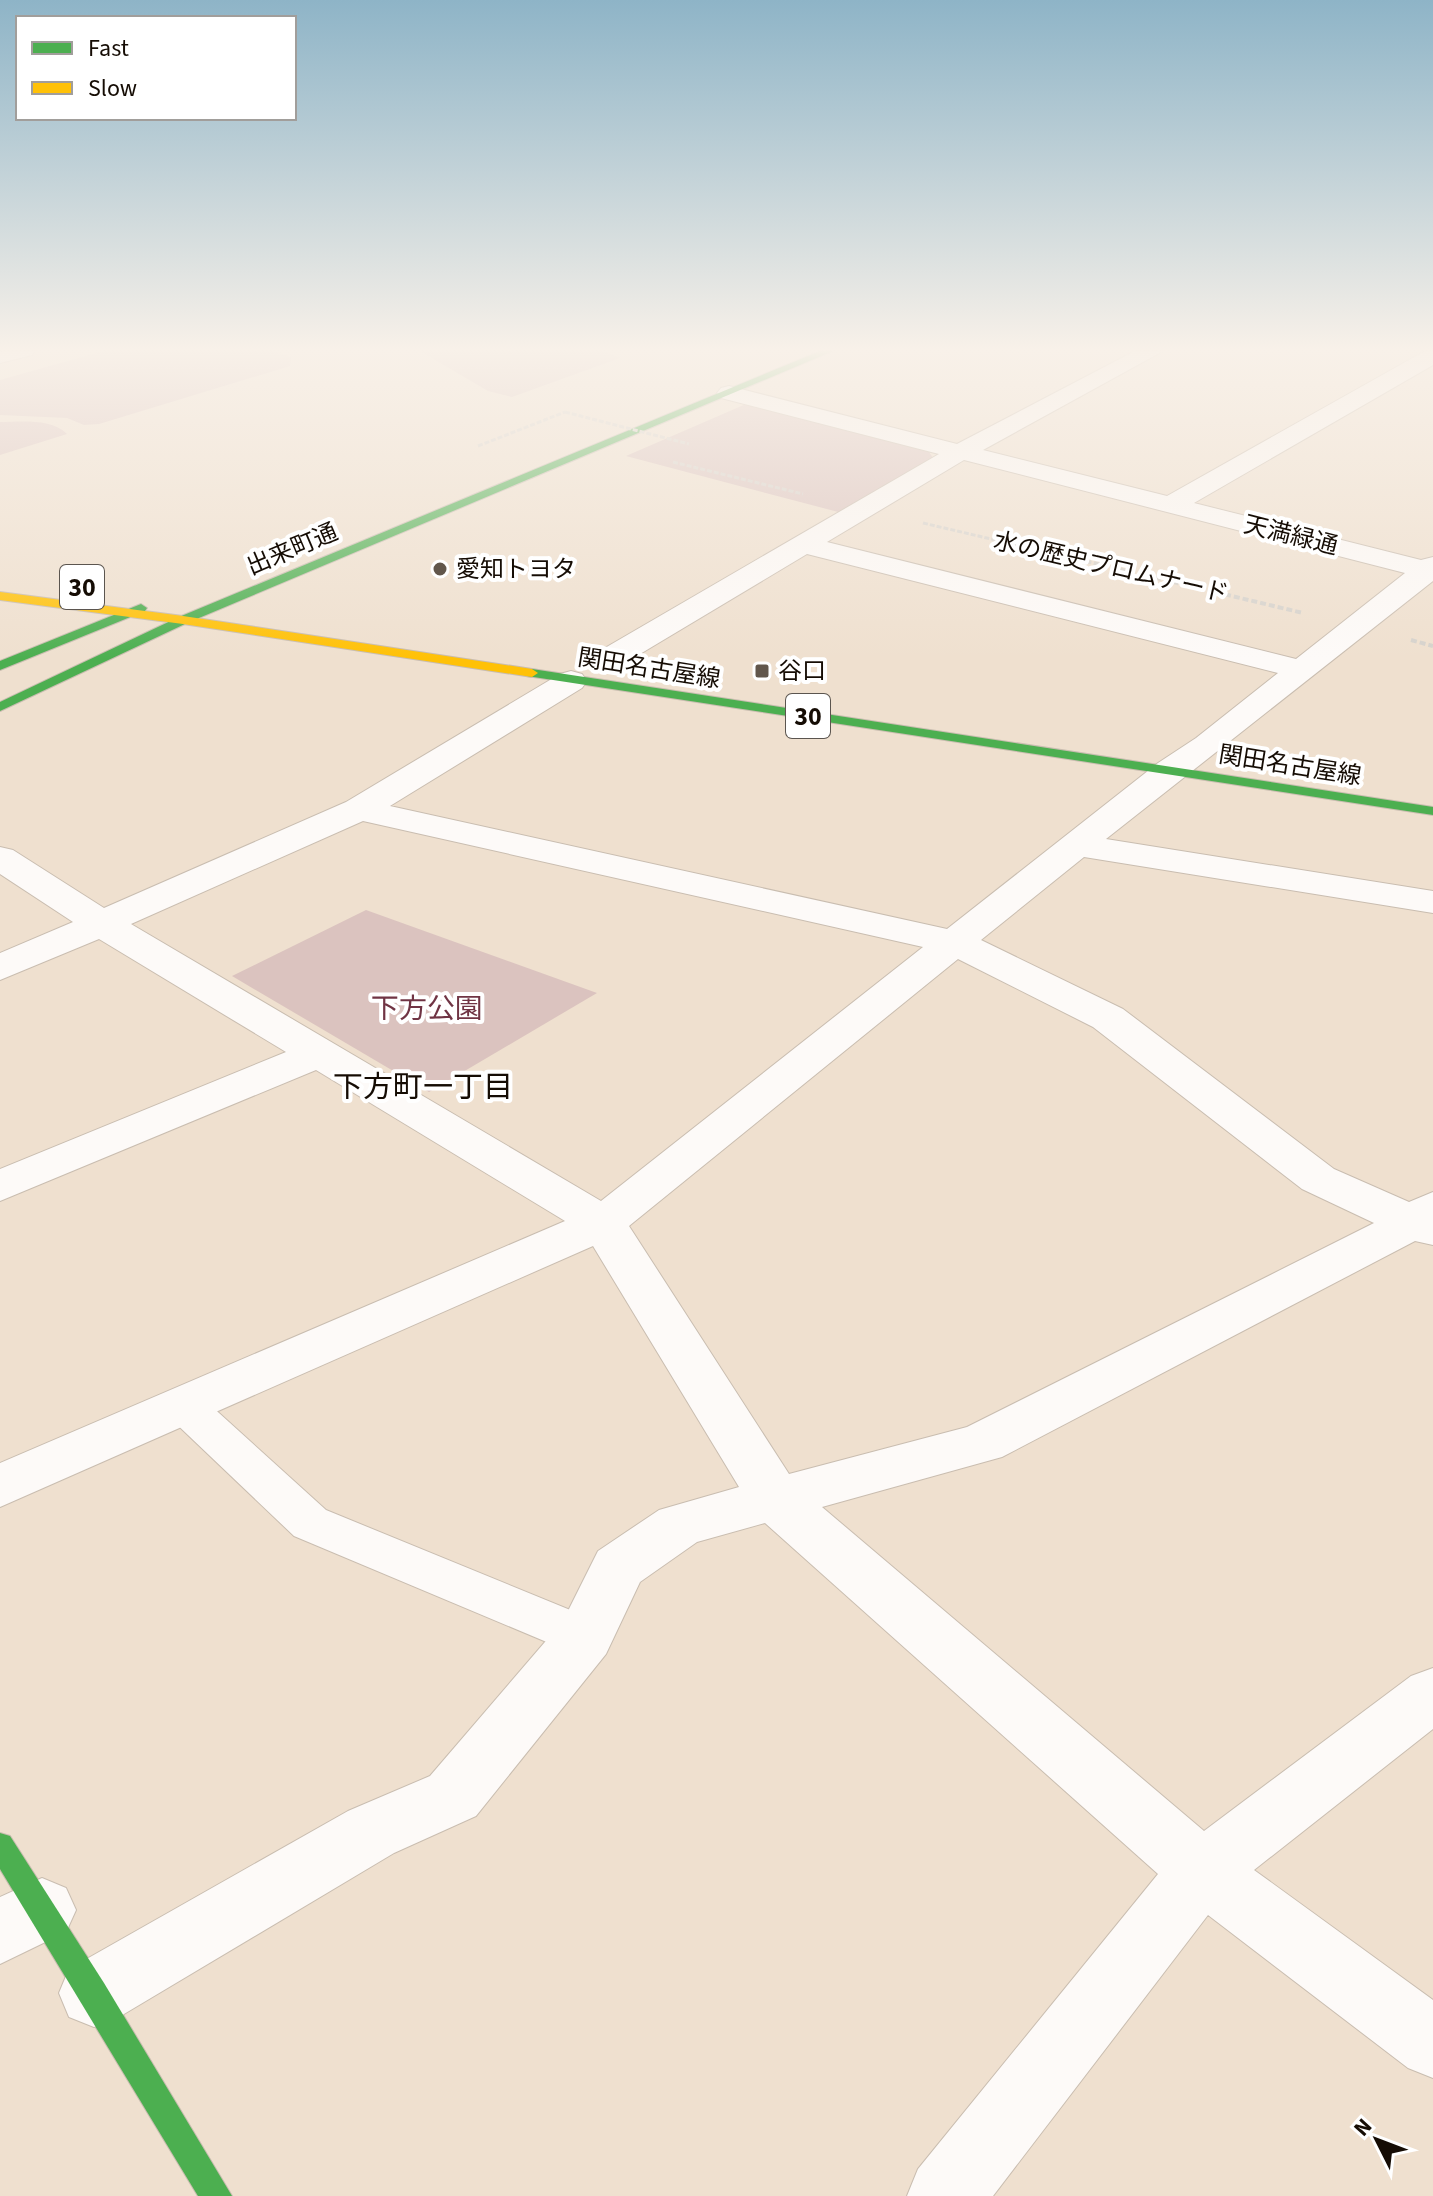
<svg xmlns="http://www.w3.org/2000/svg" width="1433" height="2196" viewBox="0 0 1433 2196" font-family="'Source Sans 3','Noto Sans JP',sans-serif">
<style>
.green{fill:#dbc3bf}
.lines{fill:none;stroke-linecap:round;stroke-linejoin:round}
.lane-casing{stroke:#c9bdb0;stroke-width:2}
.street-casing{stroke:#c9bdb0;stroke-width:2}
.fast-casing{stroke:#c9bdb0;stroke-width:2}
.slow-casing{stroke:#c9bdb0;stroke-width:2}
.path-far1{stroke:#d6d2cc;stroke-width:3;stroke-dasharray:5 2;stroke-linecap:butt}
.path{stroke:#d6d2cc;stroke-width:4;stroke-dasharray:6 3;stroke-linecap:butt}
.lane{fill:#fdfaf8;fill-rule:evenodd}
.street{fill:#fdfaf8;fill-rule:evenodd}
.fast{fill:#4caf50;fill-rule:evenodd}
.slow{fill:#ffc107;fill-rule:evenodd}
.path-bridge{stroke:#d6d2cc;stroke-width:3;stroke-dasharray:5 2;stroke-linecap:butt}
.poi-dot{fill:#61564b;stroke:#fff;stroke-width:3}
.labels{text-anchor:middle;stroke-width:8;stroke-linejoin:round;paint-order:stroke}
.far-street-label{font-size:24px;fill:#150c04;stroke:#fff}
.far-poi-label{font-size:24px;fill:#150c04;stroke:#fff;text-anchor:start}
.shield{fill:#fff;stroke:#5b554f;stroke-width:2}
.shield-label{font-size:26px;font-weight:bold;fill:#150c04}
.park-label{font-size:28px;fill:#703444;stroke:#fff}
.neighbourhood-label{font-size:30px;fill:#150c04;stroke:#fff}
</style>
<rect width="100%" height="100%" fill="#efe0cf"/>
<g class="green">
<polygon points="103,351 272,351 291,357 290,366 99,424 84,425 67,418 0,415 0,380"/>
<polygon points="420,351 604,351 620,358 512,397 488,391"/>
<polygon points="746,404 929,452 933,458 842,513 626,456"/>
<path d="M0,422c21,0 51,-4 67,12l-67,21z"/>
<polygon points="366,910 597,993 429,1092 232,976"/>
</g>
<g class="lines">
<defs>
<g id="lane">
<polygon points="35,351 32,355 0,363 0,352"/>
<polygon points="183,1389 198,1394 326,1510 602,1623 609,1637 602,1651 585,1657 568,1651 294,1536 168,1416 161,1405 168,1394"/>
</g>
<g id="street">
<path d="M1135,351h28l-180,99 184,46 258,-145h8v14l-239,138 227,57 12,-3v24l-327,258 327,52v22l-349,-56 -103,83 142,69 211,160 75,33 24,-10v53l-18,-4 -413,216 -180,50 382,324 207,-155 22,-8v61l-179,141 179,130v78l-25,-10 -200,-153 -215,281h-86l11,-27 240,-295 -393,-351 -68,19 -57,40 -34,72 -130,162 -82,37 -275,164 -25,10 -25,-10 -10,-24 10,-24 279,-158 82,-35 133,-155 35,-70 61,-41 80,-23 -146,-241 -593,261v-44l565,-242 -249,-151 -316,131v-32l286,-117 -187,-113 -99,41v-27l73,-31 -73,-48v-27l13,3 91,58 242,-106 214,-128 11,-3 11,3 5,7 -5,7 -192,118 557,123 211,-166 38,-25 82,-65 -471,-119 -187,112 -11,2 -11,-2 -5,-7 5,-7 341,-198 -218,-56 -4,-5 4,-5 8,-2 228,58zM964,460l441,113 -109,86 -469,-117zM363,821l560,126 -322,254 -470,-277zM958,959l135,68 209,162 72,34 -407,204 -178,47 -160,-248z"/>
<polygon points="42,1878 66,1888 76,1910 66,1932 0,1964 0,1897"/>
</g>
<g id="fast">
<polygon points="820,351 833,351 187,623 0,711 0,702 179,617"/>
<polygon points="141,604 147,608 145,611 0,670 0,661"/>
<polygon points="532,669 1433,807 1433,815 527,676 526,673"/>
<polygon points="0,1833 10,1836 104,1983 232,2196 198,2196 0,1869"/>
</g>
<polygon id="slow" points="0,592 183,616 532,669 538,673 532,677 183,624 0,600"/>
</defs>
<use href="#lane" class="lane-casing"/>
<use href="#street" class="street-casing"/>
<use href="#fast" class="fast-casing"/>
<use href="#slow" class="slow-casing"/>
<g class="path-far1">
<polyline points="478,446 565,412"/>
<polyline points="673,462 803,494"/>
<polyline points="923,523 1093,563"/>
</g>
<g class="path">
<polyline points="1085,561 1303,613"/>
<polyline points="1411,640 1433,646"/>
</g>
<use href="#lane" class="lane"/>
<use href="#street" class="street"/>
<use href="#fast" class="fast"/>
<use href="#slow" class="slow"/>
<polyline class="path-bridge" points="565,412 689,444"/>
</g>
<linearGradient id="sky" x2="0" y2="1"><stop stop-color="#8eb4c7"/><stop offset="0.53" stop-color="#f8f1e9"/><stop offset="1" stop-color="#f8f1e9" stop-opacity="0"/></linearGradient>
<rect width="1433" height="659" fill="url(#sky)"/>
<g class="poi-dot">
<circle cx="440" cy="569" r="8"/>
<rect x="754" y="663" width="16" height="16" rx="4"/>
</g>
<g class="labels">
<g class="far-street-label">
<text transform="translate(1291 535) rotate(14)" y="8">天満緑通</text>
<text transform="translate(292 549) rotate(-23)" y="8">出来町通</text>
<text transform="translate(1111 567) rotate(13)" y="8">水の歴史プロムナード</text>
<text transform="translate(649 668) rotate(9)" y="8">関田名古屋線</text>
<text transform="translate(1290 765) rotate(9)" y="8">関田名古屋線</text>
</g>
<g class="far-poi-label">
<text x="456" y="577">愛知トヨタ</text>
<text x="778" y="679">谷口</text>
</g>
<g class="shield">
<rect x="60" y="565" width="44" height="44" rx="6"/>
<rect x="786" y="694" width="44" height="44" rx="6"/>
</g>
<g class="shield-label">
<text x="82" y="596">30</text>
<text x="808" y="725">30</text>
</g>
<g class="park-label">
<text x="427" y="1018">下方公園</text>
</g>
<g class="neighbourhood-label">
<text x="423" y="1097">下方町一丁目</text>
</g>
</g>
<rect x="16" y="16" width="280" height="104" fill="#ffffff" stroke="#a19e9b" stroke-width="2"/>
<rect x="32" y="42" width="40" height="12" fill="#4caf50" stroke="#a19e9b" stroke-width="2"/>
<text x="88" y="56" font-size="24" fill="#150c04">Fast</text>
<rect x="32" y="82" width="40" height="12" fill="#ffc107" stroke="#a19e9b" stroke-width="2"/>
<text x="88" y="96" font-size="24" fill="#150c04">Slow</text>
<g transform="translate(1377 2140) rotate(312)" stroke="#ffffff" stroke-width="6" paint-order="stroke">
<path d="M0-6L14 30L0 20L-14 30Z" fill="#150c04"/>
<text y="-12" font-size="22" font-weight="bold" text-anchor="middle" fill="#150c04">N</text>
</g>
</svg>
